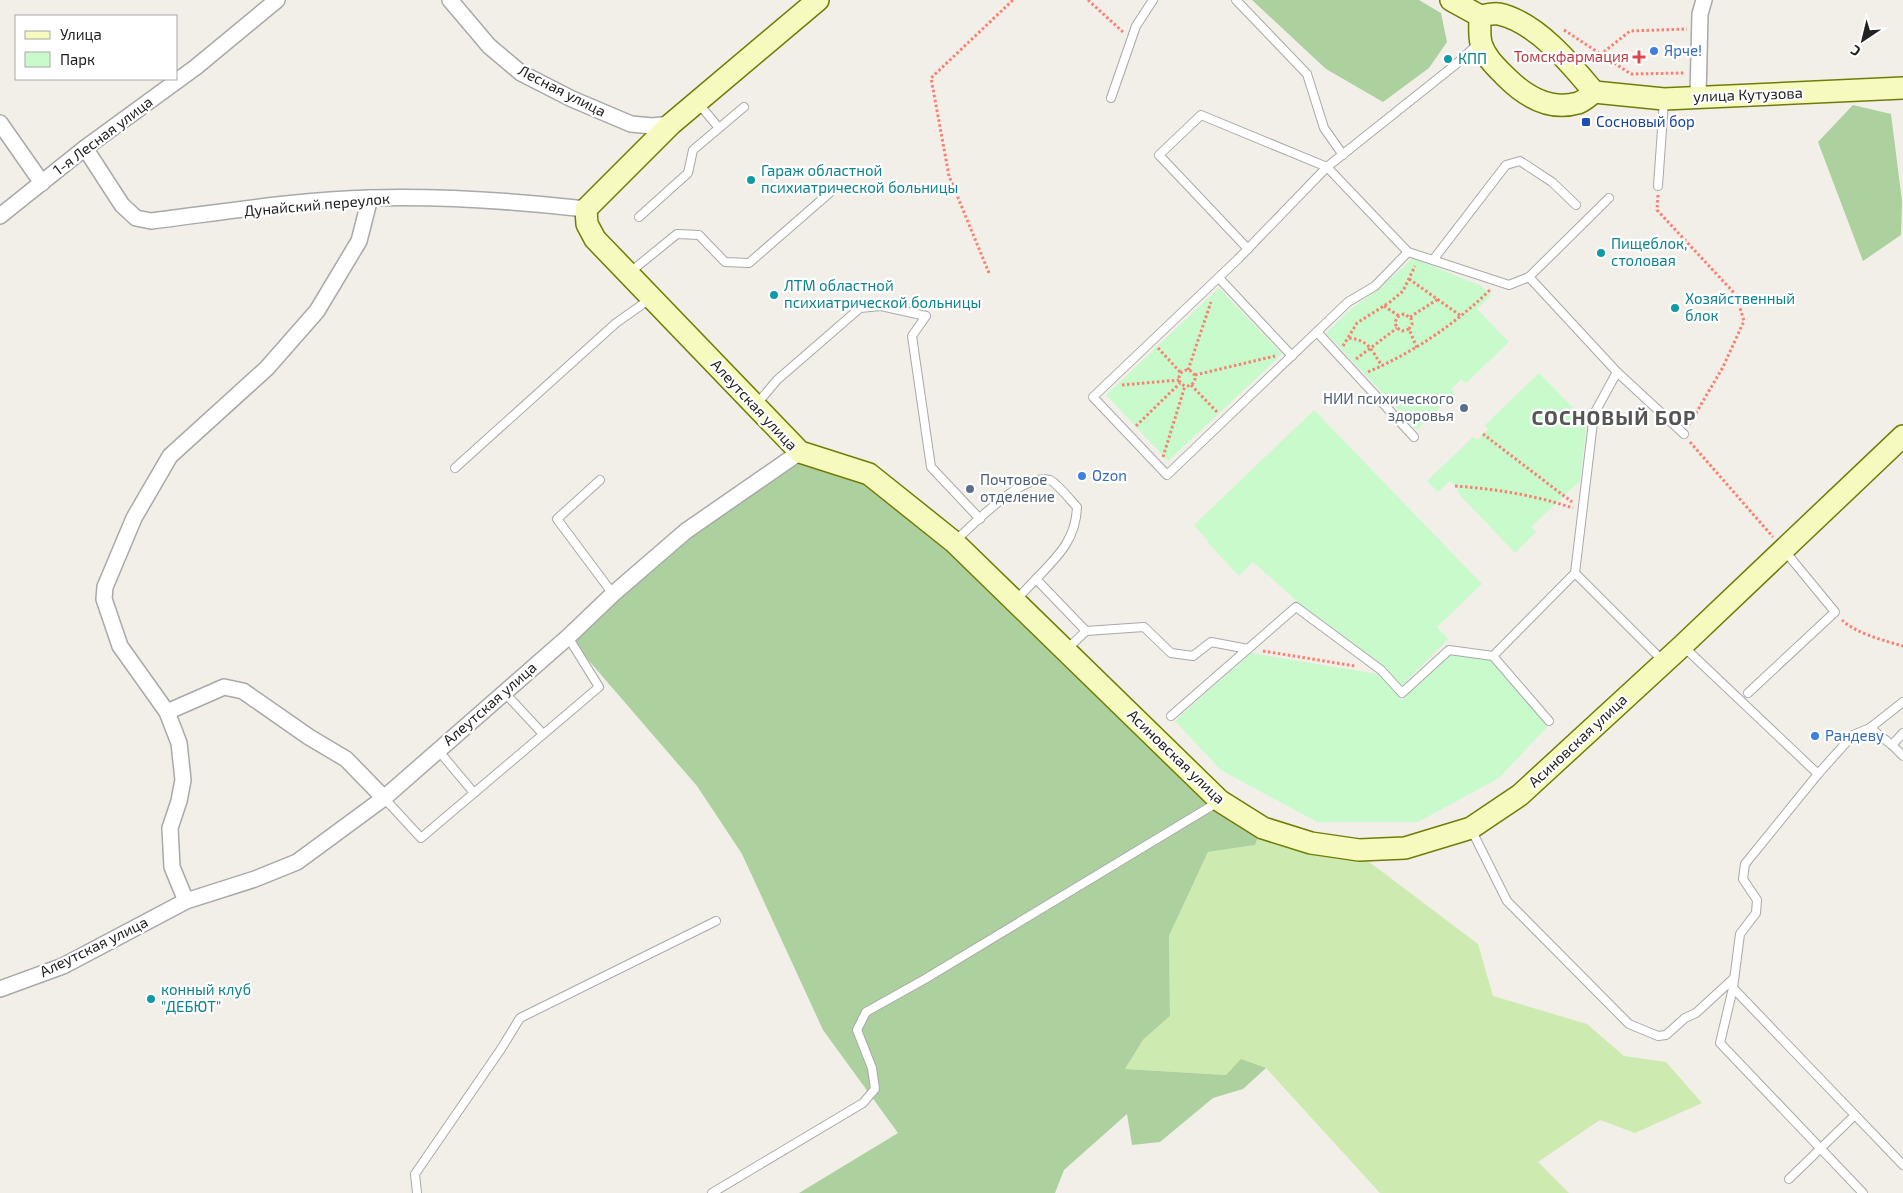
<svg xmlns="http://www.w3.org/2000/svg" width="1903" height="1193" viewBox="0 0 1903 1193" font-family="'Exo 2',sans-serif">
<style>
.grass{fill:#cdebb0}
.forest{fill:#add19e}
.park{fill:#c8facc}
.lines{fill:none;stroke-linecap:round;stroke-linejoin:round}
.lane-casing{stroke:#a9a9a9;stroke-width:10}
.street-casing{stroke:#a9a9a9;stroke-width:18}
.secondary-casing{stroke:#707d05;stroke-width:24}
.path{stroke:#fa8072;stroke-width:3;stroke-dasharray:2.5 2.5;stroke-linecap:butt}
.lane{stroke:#fff;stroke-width:8}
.street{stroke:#fff;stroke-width:15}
.secondary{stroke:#f7fabf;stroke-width:21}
.shop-dot{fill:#3f7fe0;stroke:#fff;stroke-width:2}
.health-dot{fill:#e0444e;stroke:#fff;stroke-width:2}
.culture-dot{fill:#0f9aa8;stroke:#fff;stroke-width:2}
.transit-dot{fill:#1a4fb4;stroke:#fff;stroke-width:2}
.service-dot{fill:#5c6f8a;stroke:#fff;stroke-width:2}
.labels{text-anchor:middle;stroke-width:4.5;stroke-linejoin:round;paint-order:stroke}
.shop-label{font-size:15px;fill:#366cbe;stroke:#fff;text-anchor:start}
.health-label{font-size:15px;fill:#be3a42;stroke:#fff;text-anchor:end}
.culture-label{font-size:15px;fill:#0d838f;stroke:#fff;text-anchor:start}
.street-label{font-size:15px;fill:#222;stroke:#fff}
.transit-label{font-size:15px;fill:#164399;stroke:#fff;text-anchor:start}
.service-label{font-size:15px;fill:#4e5e75;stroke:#fff;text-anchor:end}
.district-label{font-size:20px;font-weight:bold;letter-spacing:1px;fill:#555;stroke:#fff}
</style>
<rect width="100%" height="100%" fill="#f2efe9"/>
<polygon class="grass" points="1259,833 1360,855 1478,944 1493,996 1587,1024 1624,1056 1666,1062 1702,1103 1635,1133 1600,1120 1538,1162 1569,1193 1380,1193 1266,1068 1226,1075 1125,1069 1143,1040 1170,1016 1169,936 1208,852 1254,845"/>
<g class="forest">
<polygon points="1252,0 1419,0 1441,13 1447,42 1429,68 1383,102 1326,69"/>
<polygon points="1853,105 1891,114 1902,201 1901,235 1863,261 1818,142"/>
<polygon points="802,457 865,480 949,549 1259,833 1255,845 1208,852 1169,936 1170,1016 1143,1040 1125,1069 1226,1075 1241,1059 1266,1068 1243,1089 1213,1098 1160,1142 1132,1145 1127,1114 1064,1170 1055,1193 799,1193 898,1133 823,1030 742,854 697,786 571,640 689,534"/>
</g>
<g class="park">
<polygon points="1413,258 1481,286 1491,295 1477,309 1509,342 1466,383 1461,379 1451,389 1455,393 1417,430 1326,333 1351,309 1379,289"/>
<polygon points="1219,288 1282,354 1168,461 1106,395"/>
<polygon points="1539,373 1587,422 1580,481 1531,527 1536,532 1515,553 1457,492 1459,490 1450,481 1438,492 1427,481 1473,437 1477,440 1488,429 1485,425"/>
<polygon points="1314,410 1482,584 1437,627 1448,639 1402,686 1384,666 1298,602 1253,562 1239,576 1207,542 1208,541 1194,525"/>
<polygon points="1251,653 1378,674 1402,700 1449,654 1488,658 1548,726 1499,778 1418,822 1317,822 1221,770 1175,721"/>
</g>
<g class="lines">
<defs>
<g id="lane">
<polyline points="1236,0 1307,74 1324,128 1343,155"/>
<polyline points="1111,98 1136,26 1153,0"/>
<polyline points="699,104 719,128"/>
<polyline points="1658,186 1664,101"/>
<polyline points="639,217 688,173 693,150 744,107"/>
<polyline points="1248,249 1159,155 1201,115 1327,167 1408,252 1509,285 1529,277 1617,372 1684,434"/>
<polyline points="1408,252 1375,286 1348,302 1167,475 1093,397 1238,259 1327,167 1455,65 1479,43"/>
<polyline points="1433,260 1506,165 1520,161 1552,182 1576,205"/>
<polyline points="629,273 677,234 699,235 725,262 749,263 834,189"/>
<polyline points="1529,277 1609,198"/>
<polyline points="1219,278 1292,356"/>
<polyline points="1317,332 1414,437"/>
<polyline points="756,405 777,380 860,308 881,306 926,316 912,336 931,467 980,519"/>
<polyline points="455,468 616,323 650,299"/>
<polyline points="600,480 557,519 613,594"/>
<path d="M955,541c20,-18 68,-69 95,-61 7,3 21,21 27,27 -1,33 -20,50 -41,72l50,52 58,-4 27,26 22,3 18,-14 37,7"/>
<polyline points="1575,573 1664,662"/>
<polyline points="1015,601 1036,579"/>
<polyline points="1684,647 1818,774 1853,735 1870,728 1903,702"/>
<polyline points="1066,650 1086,631"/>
<polyline points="1493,656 1549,721"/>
<polyline points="504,692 543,734"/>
<polyline points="1748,693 1835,612 1784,550"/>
<polyline points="1171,716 1296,607 1381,670 1402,693 1449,650 1493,656 1575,573 1594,414 1617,372"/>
<polyline points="1870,728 1892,745 1903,756"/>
<polyline points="1892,745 1903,733"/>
<polyline points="438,750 474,793"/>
<polyline points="1818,774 1745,864 1743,879 1757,900 1756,913 1740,934 1733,988 1903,1165"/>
<polyline points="384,798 421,838 599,687 568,637"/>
<polyline points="1471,829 1507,901 1629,1024 1658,1036 1666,1035 1685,1018 1696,1013 1733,979"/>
<polyline points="1733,988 1720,1043 1863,1193"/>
<polyline points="1789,1179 1855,1115"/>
<polyline points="417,1193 415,1174 501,1049 520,1018 716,921"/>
<polyline points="712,1193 863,1103 875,1089 872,1068 857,1030 866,1012 925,979 1218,802"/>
</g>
<g id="street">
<polyline points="450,0 489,46 521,73 572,99 631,124 652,126 671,124"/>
<polyline points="1698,97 1700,14 1704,0"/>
<polyline points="0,123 42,183"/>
<path d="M85,148l37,57 14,13 15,3c73,-9 146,-21 219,-23 73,-2 145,3 216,11"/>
<polyline points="0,216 85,148 196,67 277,0"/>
<polyline points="167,712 224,687 243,691 309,737 346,759 384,798"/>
<polyline points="186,901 172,867 170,828 179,801 183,780 179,743 167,712 120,646 104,599 105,587 134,518 170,456 267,368 317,311 359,241 370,198"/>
<polyline points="0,989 63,966 186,901 255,879 297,862 384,798 568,637 613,594 686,531 800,452"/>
</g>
<g id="secondary">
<polyline points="818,0 671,124 586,209 587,224 595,239 800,452 869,474 954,542 1220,801 1263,828 1311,843 1359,850 1405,848 1471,828 1520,795 1682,646 1903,436"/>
<polyline points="1451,0 1480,16"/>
<path d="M1480,16c0,9 -1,19 1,27 4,14 15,24 25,34 19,19 44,34 72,26 6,-2 11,-7 16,-11l70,7 239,-11"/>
<path d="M1480,16c6,-1 13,-3 19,-2 37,8 72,50 95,78"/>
</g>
</defs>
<use href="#lane" class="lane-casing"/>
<use href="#street" class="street-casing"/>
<use href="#secondary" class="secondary-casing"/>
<g class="path">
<polyline points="1088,0 1123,32"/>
<polyline points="1564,30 1631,74 1684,73"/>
<polyline points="1600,55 1630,31 1687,29"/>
<polyline points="1658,195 1657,210 1736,295 1744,321 1723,367 1689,425"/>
<polyline points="989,273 949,176 931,78 1013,0"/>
<polyline points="1409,279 1461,316"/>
<polyline points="1384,306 1399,316"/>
<polyline points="1410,317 1438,299"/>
<polyline points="1409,329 1402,331 1397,328 1395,323 1397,317 1404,314 1411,318 1412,324 1409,329 1417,348"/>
<path d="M1349,338c20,2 23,13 33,28"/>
<polyline points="1343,346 1357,323 1390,302 1403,291 1415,266"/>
<polyline points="1158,348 1181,373"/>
<polyline points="1356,359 1397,328"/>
<circle cx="1187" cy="378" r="8"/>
<polyline points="1188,370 1211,302"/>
<path d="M1368,372c46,-20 86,-47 122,-82"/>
<polyline points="1195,375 1275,356"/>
<polyline points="1122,385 1179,380"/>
<polyline points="1191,385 1217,412"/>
<polyline points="1136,426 1180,383"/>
<polyline points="1483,434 1572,502"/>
<polyline points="1690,442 1773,537"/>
<polyline points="1163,457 1185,386"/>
<path d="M1455,486c41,3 79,9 118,22"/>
<path d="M1842,620c13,13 43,21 61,26"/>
<polyline points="1263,651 1355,666"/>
</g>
<use href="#lane" class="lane"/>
<use href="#street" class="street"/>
<use href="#secondary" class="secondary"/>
</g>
<g class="shop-dot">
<circle cx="1654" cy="51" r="5"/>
<circle cx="1082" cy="476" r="5"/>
<circle cx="1815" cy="736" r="5"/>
</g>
<path class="health-dot" d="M1636.5 49.5h5v5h5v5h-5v5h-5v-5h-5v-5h5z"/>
<g class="culture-dot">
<circle cx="1448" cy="59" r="5"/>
<circle cx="751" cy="180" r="5"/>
<circle cx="1601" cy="253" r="5"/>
<circle cx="774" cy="295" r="5"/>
<circle cx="1675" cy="308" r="5"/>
<circle cx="151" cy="999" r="5"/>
</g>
<rect class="transit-dot" x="1581" y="117" width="10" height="10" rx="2.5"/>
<g class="service-dot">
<circle cx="1464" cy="408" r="5"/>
<circle cx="970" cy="489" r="5"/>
</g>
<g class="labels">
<g class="shop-label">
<text x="1664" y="56">Ярче!</text>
<text x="1092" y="481">Ozon</text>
<text x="1825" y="741">Рандеву</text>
</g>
<g class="health-label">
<text x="1629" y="62">Томскфармация</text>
</g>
<g class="culture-label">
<text x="1458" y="64">КПП</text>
<text x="761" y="176">Гараж областной<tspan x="761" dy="17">психиатрической больницы</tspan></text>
<text x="1611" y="249">Пищеблок,<tspan x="1611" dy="17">столовая</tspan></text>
<text x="784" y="291">ЛТМ областной<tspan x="784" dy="17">психиатрической больницы</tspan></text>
<text x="1685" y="304">Хозяйственный<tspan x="1685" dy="17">блок</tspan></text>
<text x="161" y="995">конный клуб<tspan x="161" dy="17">"ДЕБЮТ"</tspan></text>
</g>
<g class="street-label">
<text transform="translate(562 91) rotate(27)" y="5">Лесная улица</text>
<text transform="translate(1748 95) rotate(-2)" y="5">улица Кутузова</text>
<text transform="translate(103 136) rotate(-37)" y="5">1-я Лесная улица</text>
<text transform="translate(317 205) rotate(-5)" y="5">Дунайский переулок</text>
<text transform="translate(754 405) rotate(47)" y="5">Алеутская улица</text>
<text transform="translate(490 704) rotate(-41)" y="5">Алеутская улица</text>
<text transform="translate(1578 741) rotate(-43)" y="5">Асиновская улица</text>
<text transform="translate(1176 757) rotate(44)" y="5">Асиновская улица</text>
<text transform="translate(94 947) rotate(-26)" y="5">Алеутская улица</text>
</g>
<g class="transit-label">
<text x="1596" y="127">Сосновый бор</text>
</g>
<g class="service-label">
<text x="1454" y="404">НИИ психического<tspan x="1454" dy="17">здоровья</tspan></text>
<text x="980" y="485" text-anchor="start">Почтовое<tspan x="980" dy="17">отделение</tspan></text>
</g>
<g class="district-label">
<text x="1614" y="425">СОСНОВЫЙ БОР</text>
</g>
</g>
<rect x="15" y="15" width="162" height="65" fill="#ffffff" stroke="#a7a7a7"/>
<rect x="25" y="31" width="25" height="8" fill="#f7fabf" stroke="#a7a7a7"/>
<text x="60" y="40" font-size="15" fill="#222222">Улица</text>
<rect x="25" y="52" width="25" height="15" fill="#c8facc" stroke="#a7a7a7"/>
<text x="60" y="65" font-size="15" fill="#222222">Парк</text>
<g transform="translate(1863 40) rotate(215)" stroke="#ffffff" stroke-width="4" paint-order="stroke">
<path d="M0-4L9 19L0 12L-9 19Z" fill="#222222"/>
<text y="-8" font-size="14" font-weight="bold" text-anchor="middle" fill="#222222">С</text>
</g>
</svg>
